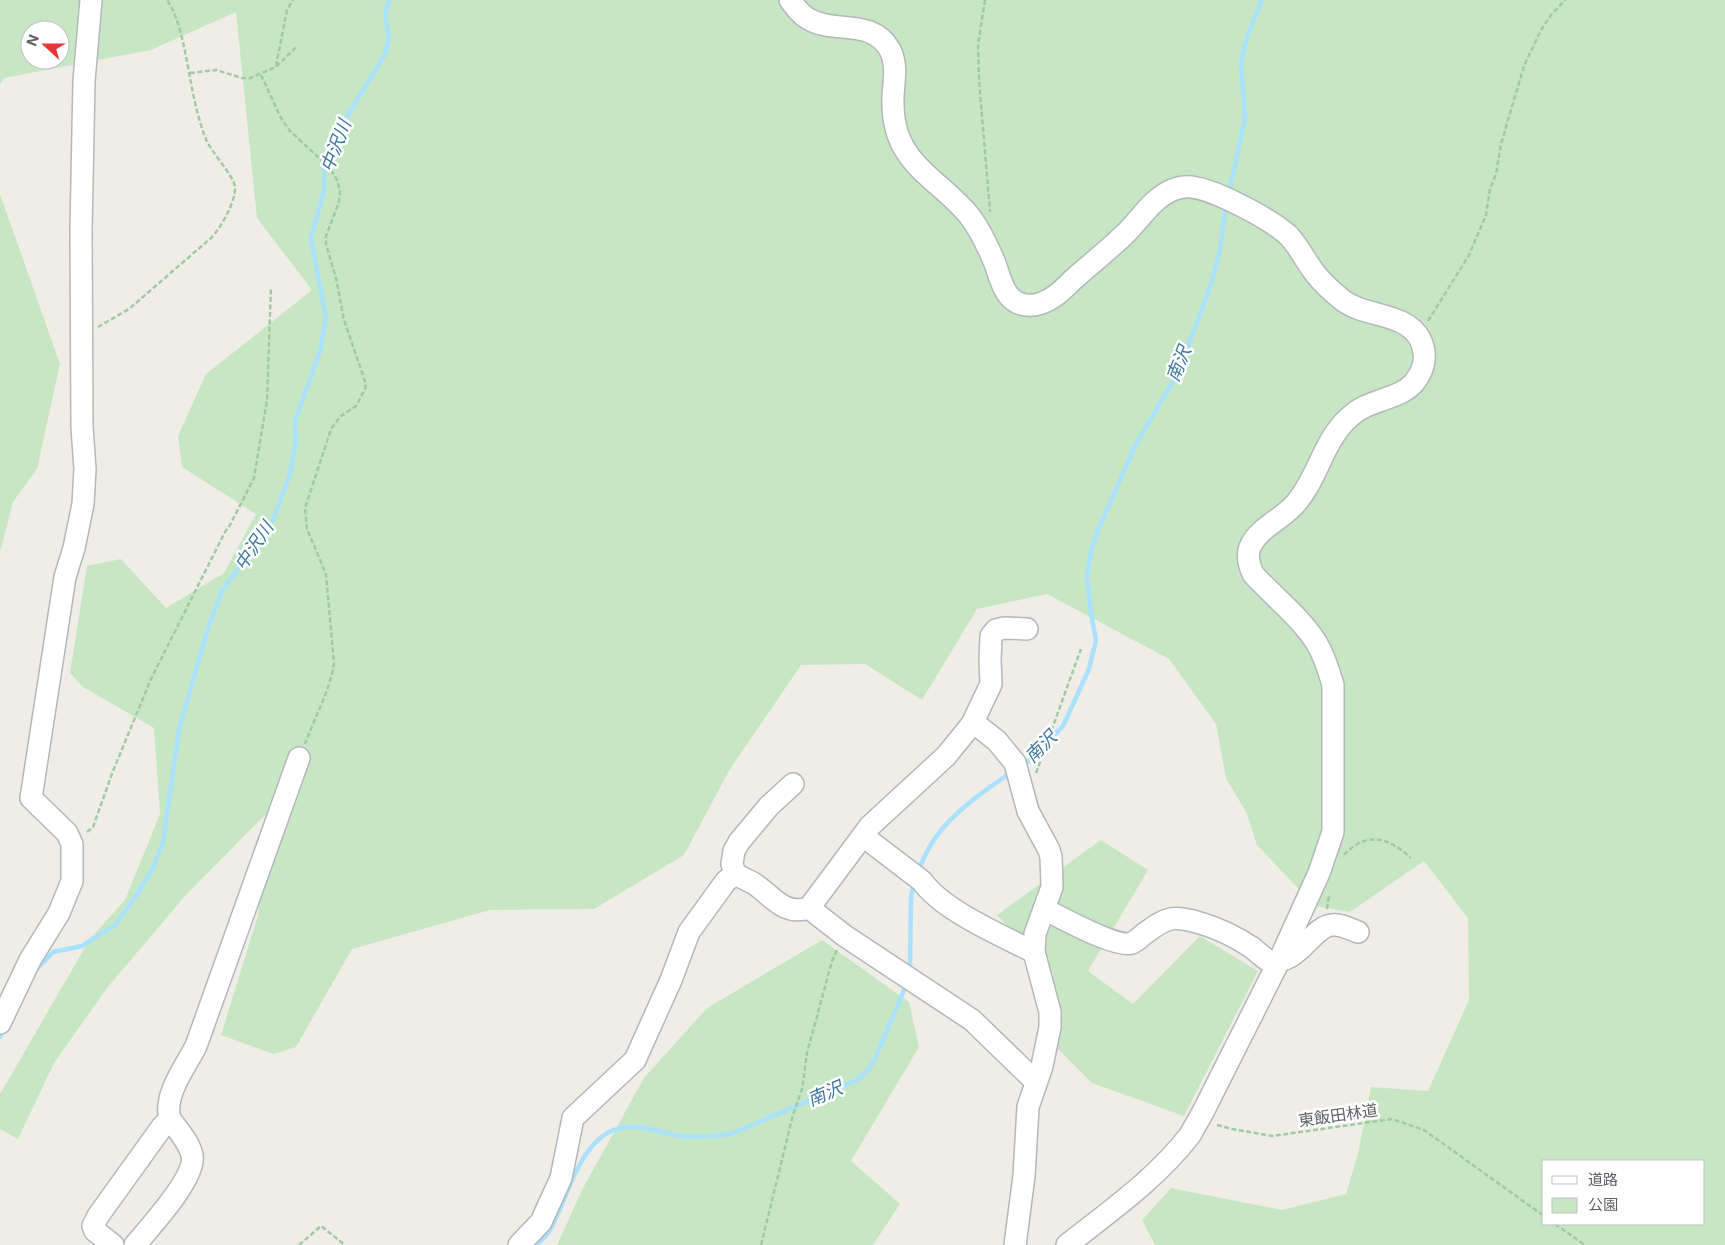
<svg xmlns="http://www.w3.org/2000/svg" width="1725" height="1245" viewBox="0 0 1725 1245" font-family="Inter,'Noto Sans JP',sans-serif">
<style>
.green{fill:#c7e7c4;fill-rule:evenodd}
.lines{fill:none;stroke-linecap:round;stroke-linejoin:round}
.stream{stroke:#a9e1fe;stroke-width:4.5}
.minor-casing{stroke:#b4b7bb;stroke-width:24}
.path{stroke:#9ecba6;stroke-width:2.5;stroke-dasharray:5 2.5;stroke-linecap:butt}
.minor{stroke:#fff;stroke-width:21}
.labels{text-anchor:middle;stroke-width:5;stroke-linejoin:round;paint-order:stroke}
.street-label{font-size:16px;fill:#5e6367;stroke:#fff}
.water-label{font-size:18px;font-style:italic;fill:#3f779f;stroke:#fff}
</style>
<rect width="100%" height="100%" fill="#f0ede7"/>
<g class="green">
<path d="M0,0h1725v1245h-570l-13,-25 29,-32 111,22 64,-16 12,-40 13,-67 57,4 41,-91 -1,-82 -44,-57 -74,51 -35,-6 -58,-61 -10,-31 -21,-36 -10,-54 -47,-65 -122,-65 -70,15 -55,91 -57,-36 -64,1 -71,104 -46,86 -90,54 -104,1 -138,39 -56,98 -23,7 -52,-19 37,-120 7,-100 -80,81 -78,92 -53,75 -36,76 -18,-10v-35l90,-155 35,-39 35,-86 -6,-86 -71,-41 -13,-14 17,-107 34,-7 45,49 58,-35 32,-59 -74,-47 -4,-31 28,-62 106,-84 -55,-72 -21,-206 -85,38 -147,28 -4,6zM30,30h30v30h-30zM1544,1161h160v63h-160z"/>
<polygon points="0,194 60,364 37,469 13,502 0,552"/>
<polygon points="1101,840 1148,870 1088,971 1133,1004 1200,936 1258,971 1184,1116 1092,1083 1054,1045 1053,973 997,915"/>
<polygon points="822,940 909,1002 919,1047 851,1161 900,1204 873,1245 557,1245 583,1188 644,1078 707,1008"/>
</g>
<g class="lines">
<g class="stream">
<polyline points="1229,193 1245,118 1241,66 1243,52 1248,34 1262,0"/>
<polyline points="1021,767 1033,757 1063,726 1089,669 1096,640 1091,614 1087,577 1091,551 1098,530 1136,444 1172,383 1194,331 1212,281 1220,249 1226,205"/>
<path d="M918,871c5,-11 10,-24 18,-34 17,-25 51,-48 76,-65"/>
<polyline points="910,970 911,897 914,883"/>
<polyline points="35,971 53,952 82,946 114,926 135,898 153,868 163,843 179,729 208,628 222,591 273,520 290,474 296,441 295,421 320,351 326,318 311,238 324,190 324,169 335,139 349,113 384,56 389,38 385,15 389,0"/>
<polyline points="0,1037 4,1028"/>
<path d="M537,1245c5,-5 9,-9 13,-15 20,-34 31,-105 83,-103 14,0 28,5 41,8 20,3 38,2 57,-1l126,-54 12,-11 6,-10 32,-76"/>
</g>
<defs>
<g id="minor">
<path d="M790,0c5,7 10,14 17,18 26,17 65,-1 83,32 9,17 2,36 3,54 0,10 2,22 5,31 13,37 51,53 73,83 9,12 17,29 23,43 6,15 9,35 24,42 8,3 16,3 24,0 14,-5 23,-16 34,-26 17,-15 35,-29 51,-45 15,-15 25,-33 45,-42 4,-1 8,-3 12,-3 23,-3 88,33 105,49 10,11 16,24 25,36 7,9 16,18 26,26 22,20 65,13 80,41 7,14 5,29 -4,41 -12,18 -42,19 -59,31 -34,24 -36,63 -61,92 -12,15 -36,24 -45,42 -5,9 -2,20 2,29 21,23 46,42 63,68 8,13 13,29 17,43v147l-14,41 -40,88 -76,151 -13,23c-34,44 -80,76 -123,110"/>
<polyline points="972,724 978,726 997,741 1015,763 1028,811 1049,850 1051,857 1052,887 1035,934 1034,952 1050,1012 1050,1027 1042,1066 1028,1107 1024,1176 1015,1245"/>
<path d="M793,784l-24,22 -30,36 -5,9 -2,13 3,10c6,3 12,6 18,9 20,13 30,33 56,25l61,-82 76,-70 26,-32 19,-40 -1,-24 1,-24 5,-6 8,-2 23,1"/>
<path d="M863,836l59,45c20,29 80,55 112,71"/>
<polyline points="809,908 845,936 972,1020 1036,1082"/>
<path d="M1044,909c16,8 74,40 88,34 4,-2 9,-6 12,-9 23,-17 28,-19 56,-11 17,5 36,14 51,24 6,4 12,11 18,14 2,1 6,1 8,0 24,-2 37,-35 55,-36 9,-1 18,4 26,7"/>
<polyline points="0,1023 30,960 59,913 72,881 72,844 67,833 31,798 65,577 74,548 83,504 85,469 82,427 81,230 84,81 91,0"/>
<path d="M113,1245l-18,-14 -2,-5 5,-10 64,-89 8,-8c-7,-24 16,-53 26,-73l103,-288"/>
<path d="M135,1245c14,-17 62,-68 57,-90 -3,-13 -14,-25 -22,-36"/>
<polyline points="519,1245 541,1222 561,1178 573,1118 635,1060 671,980 689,932 726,881 735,874"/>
</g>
</defs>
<use href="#minor" class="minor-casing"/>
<g class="path">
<polyline points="985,0 978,45 979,80 990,212"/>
<polyline points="276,66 287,10 293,0"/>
<polyline points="190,73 216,70 242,78 250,78 276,67 297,46"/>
<path d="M261,75l20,43 9,13 40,37 7,12 3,11 -1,11 -13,34v8l10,34 8,42 22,64 -1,5 -9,17 -15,10 -10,13 -26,79 2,21 19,45 8,90c-5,28 -19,53 -29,80"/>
<polyline points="1428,321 1469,255 1486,215 1490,189 1496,174 1501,144 1524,66 1541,30 1551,15 1565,0"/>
<path d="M98,327l31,-18 82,-71c10,-10 25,-37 24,-51 -1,-11 -24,-35 -29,-48 -12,-29 -16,-66 -23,-97 -4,-15 -7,-29 -16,-42"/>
<polyline points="1036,773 1081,649"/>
<polyline points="87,832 93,827 113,771 151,679 225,532 230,525 254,478 267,400 271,287"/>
<path d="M1344,855c23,-25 45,-17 67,3"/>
<polyline points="1327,909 1329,895"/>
<polyline points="1217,1125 1232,1129 1272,1136 1392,1119 1424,1130 1544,1216"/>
<polyline points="1555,1224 1585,1245"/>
<polyline points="299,1245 321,1226 345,1245"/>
<polyline points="761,1245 793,1115 802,1089 807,1053 832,961 837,950"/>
</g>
<use href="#minor" class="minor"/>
</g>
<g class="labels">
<g class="street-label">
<text transform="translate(1338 1115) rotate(-8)" y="6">東飯田林道</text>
</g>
<g class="water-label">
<text transform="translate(336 146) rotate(-69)" y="6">中沢川</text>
<text transform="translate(1179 364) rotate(-68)" y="6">南沢</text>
<text transform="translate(254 546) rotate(-56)" y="6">中沢川</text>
<text transform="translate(1041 747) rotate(-45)" y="6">南沢</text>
<text transform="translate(825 1094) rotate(-23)" y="6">南沢</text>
</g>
</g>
<rect x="1542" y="1160" width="162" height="65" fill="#ffffff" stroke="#bfc1c2"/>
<rect x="1552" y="1176" width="25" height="8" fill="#ffffff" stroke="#bfc1c2"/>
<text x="1588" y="1185" font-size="15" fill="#5e6367">道路</text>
<rect x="1552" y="1198" width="25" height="15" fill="#c7e7c4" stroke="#bfc1c2"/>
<text x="1588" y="1210" font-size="15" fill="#5e6367">公園</text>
<g transform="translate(45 45) rotate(291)"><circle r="24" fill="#ffffff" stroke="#bfc1c2"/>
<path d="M0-4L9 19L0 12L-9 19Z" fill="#e83537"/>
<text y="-8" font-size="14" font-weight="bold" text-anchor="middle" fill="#5e6367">N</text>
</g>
</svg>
